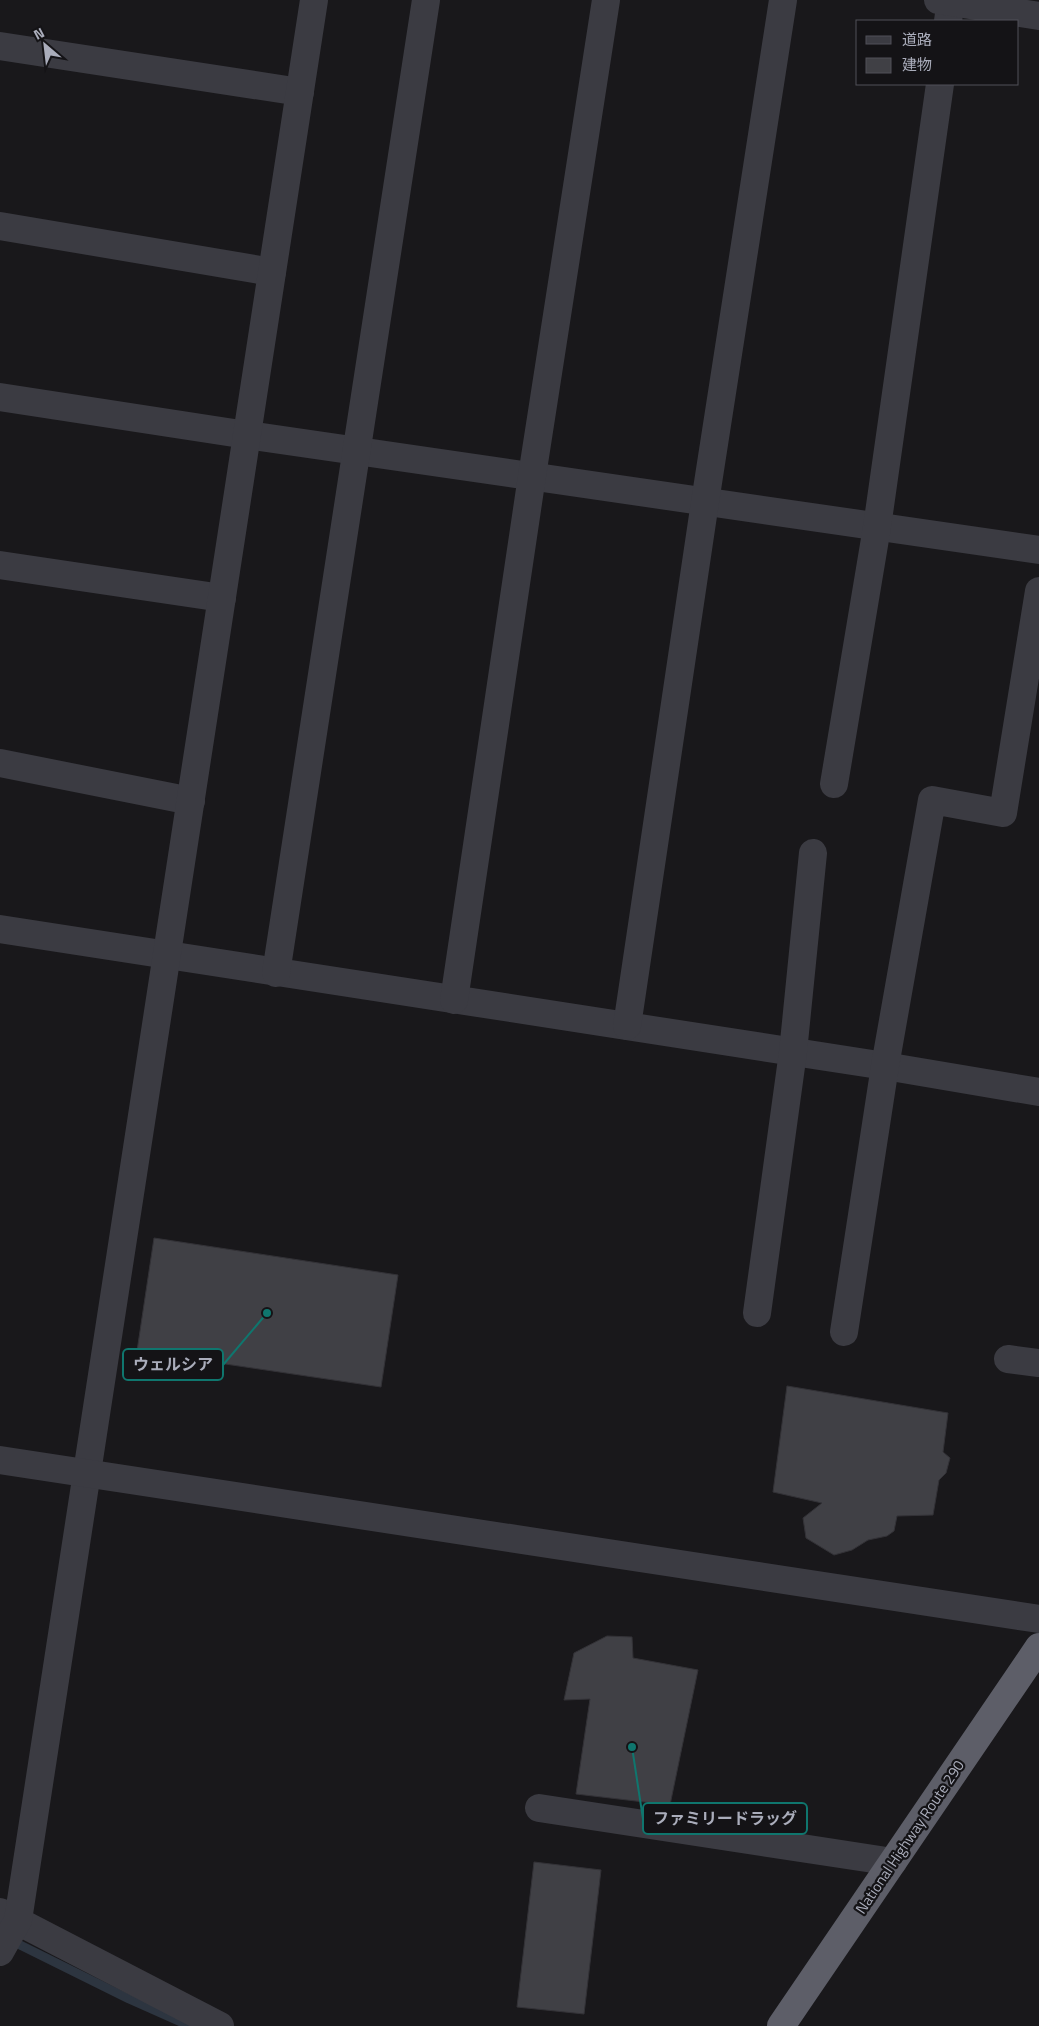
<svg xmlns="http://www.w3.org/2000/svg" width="1039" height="2026" viewBox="0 0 1039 2026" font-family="'Titillium Web','Noto Sans JP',sans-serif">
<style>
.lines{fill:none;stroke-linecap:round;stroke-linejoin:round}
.stream{stroke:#2d3540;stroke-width:9}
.building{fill:#404045;stroke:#333237}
.minor{stroke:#3b3b42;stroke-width:28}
.tertiary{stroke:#3b3b42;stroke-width:28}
.trunk{stroke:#5d5e68;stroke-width:28}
.labels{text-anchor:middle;stroke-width:4.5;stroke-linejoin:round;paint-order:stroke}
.street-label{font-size:15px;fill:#aaadbb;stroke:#141316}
.leader{fill:none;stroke:#0f766e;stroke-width:2}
.callout-dot{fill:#0f766e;stroke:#141316;stroke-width:2}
.callout{fill:#141316;stroke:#0f766e;stroke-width:2}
.callout-label{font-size:16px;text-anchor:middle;font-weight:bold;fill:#aaadbb}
</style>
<rect width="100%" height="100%" fill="#19181b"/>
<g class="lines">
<polyline class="stream" points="10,1940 129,1999 190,2026"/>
</g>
<g class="building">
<polygon points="154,1238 398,1275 381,1387 137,1351"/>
<polygon points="787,1386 948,1413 943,1452 950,1458 946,1473 939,1480 933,1515 897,1516 894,1531 887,1536 868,1540 852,1550 834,1555 806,1538 803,1518 822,1503 773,1492"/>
<polygon points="607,1636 632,1637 633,1658 698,1670 670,1805 576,1794 590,1699 564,1700 574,1653"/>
<polygon points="534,1862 601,1870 584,2014 517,2007"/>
</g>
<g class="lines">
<g class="minor">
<polyline points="948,21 951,0"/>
<polyline points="0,46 300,92"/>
<polyline points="0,226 272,272"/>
<polyline points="0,397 247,435 1039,550"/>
<polyline points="0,565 222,598"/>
<polyline points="0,763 191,801"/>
<polyline points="834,784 877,527 940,84"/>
<polyline points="0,929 885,1066 1039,1092"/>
<polyline points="276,973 426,0"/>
<polyline points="454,1000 532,476 606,0"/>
<polyline points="627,1026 705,502 783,0"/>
<polyline points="757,1313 793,1052 813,853"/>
<polyline points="844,1332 885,1066 932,800 1003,813 1039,591"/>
<polyline points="1008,1359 1039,1363"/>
<polyline points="539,1808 893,1862"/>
<polyline points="0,1912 220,2026"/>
<polyline points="0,1952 18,1920 314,0"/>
</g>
<g class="tertiary">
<polyline points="938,0 1039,16"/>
<polyline points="0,1460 1039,1619"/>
</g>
<polyline class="trunk" points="781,2026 1039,1647"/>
</g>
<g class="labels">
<g class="street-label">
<text transform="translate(910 1837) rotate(-56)" y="5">National Highway Route 290</text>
</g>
</g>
<path class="leader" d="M267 1313L223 1365M632 1747L643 1819"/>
<g class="callout-dot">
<circle cx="267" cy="1313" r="5"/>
<circle cx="632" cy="1747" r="5"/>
</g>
<g class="callout">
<rect x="123" y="1349" width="100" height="31" rx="5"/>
<rect x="643" y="1803" width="164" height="31" rx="5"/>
</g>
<g class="callout-label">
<text x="173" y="1370">ウェルシア</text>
<text x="725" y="1824">ファミリードラッグ</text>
</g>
<rect x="856" y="20" width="162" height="65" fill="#141316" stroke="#505158"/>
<rect x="866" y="36" width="25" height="8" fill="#3b3b42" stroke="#505158"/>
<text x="902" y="45" font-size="15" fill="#aaadbb">道路</text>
<rect x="866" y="58" width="25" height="15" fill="#404045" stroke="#505158"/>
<text x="902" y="70" font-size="15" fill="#aaadbb">建物</text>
<g transform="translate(45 45) rotate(332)" stroke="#141316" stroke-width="4" paint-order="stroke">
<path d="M0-4L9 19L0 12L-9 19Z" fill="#aaadbb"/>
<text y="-8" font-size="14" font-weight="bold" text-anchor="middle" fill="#aaadbb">N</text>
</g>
</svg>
